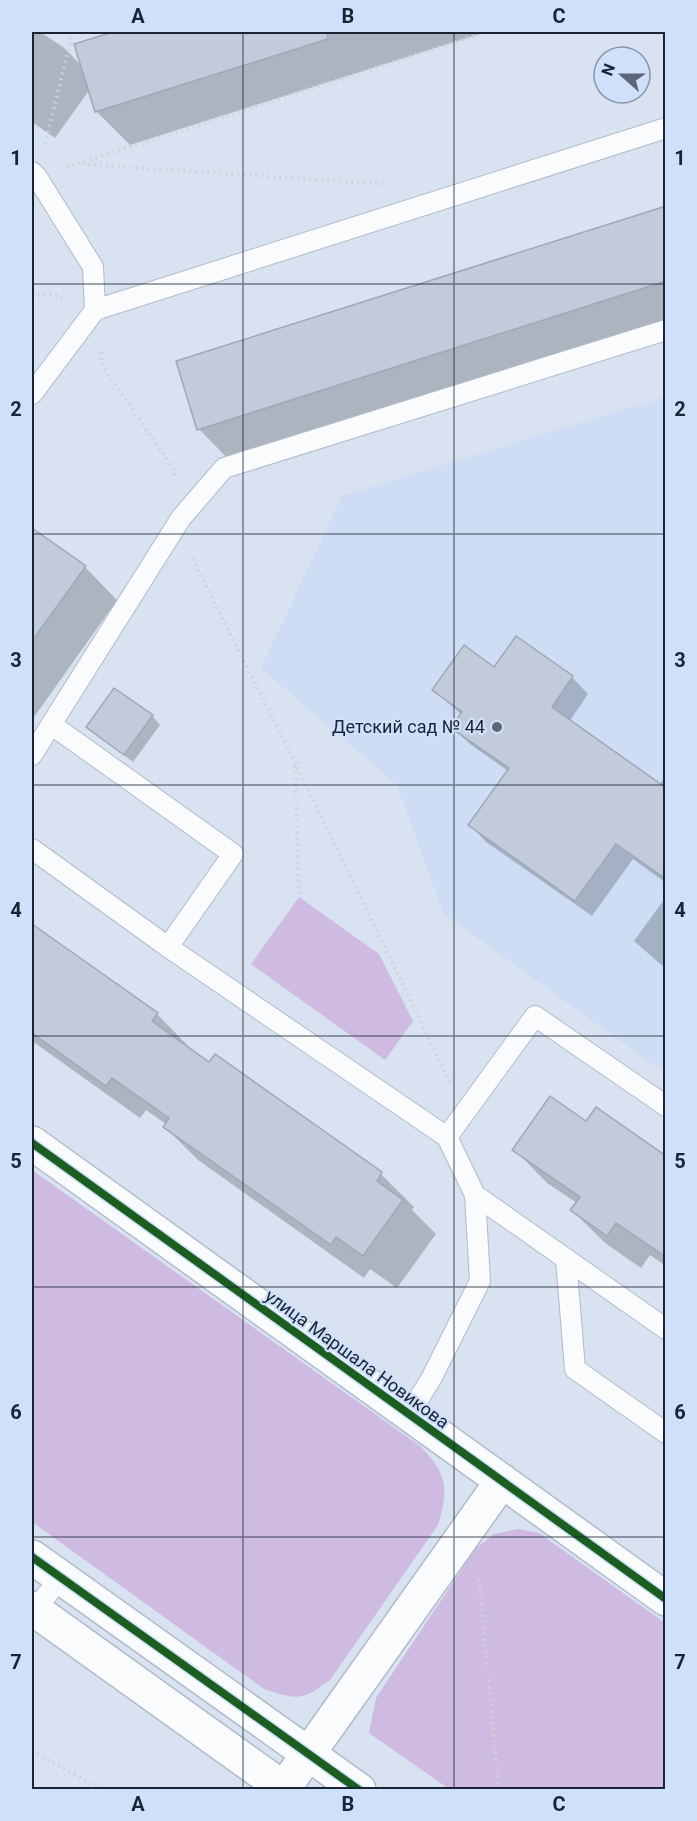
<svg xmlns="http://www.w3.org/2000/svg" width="697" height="1821" viewBox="0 0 697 1821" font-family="Roboto,sans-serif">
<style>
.built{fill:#ceddf4}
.green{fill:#cfbae2}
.shadow{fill:#0003}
.building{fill:#c1cbda;stroke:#9ea8b6;stroke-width:1.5}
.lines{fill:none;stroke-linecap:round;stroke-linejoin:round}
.lane-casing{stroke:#b1bbca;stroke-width:22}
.street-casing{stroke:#b1bbca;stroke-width:36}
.secondary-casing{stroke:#b1bbca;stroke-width:36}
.path{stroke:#cfd2d6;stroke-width:4;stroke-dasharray:1.5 4.5;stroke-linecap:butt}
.lane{stroke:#f9fbfd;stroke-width:20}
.street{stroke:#f9fbfd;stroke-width:33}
.secondary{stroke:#f9fbfd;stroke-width:33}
.cycleway-casing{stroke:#cee0fa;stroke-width:11}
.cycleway{stroke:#1b5e20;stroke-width:8}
.grid{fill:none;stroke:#192434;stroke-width:1.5;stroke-opacity:0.55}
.poi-dot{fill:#5c6676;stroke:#cee0fa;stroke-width:2}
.labels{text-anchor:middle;stroke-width:4.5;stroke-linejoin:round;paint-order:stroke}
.poi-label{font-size:18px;fill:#192434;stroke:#cee0fa;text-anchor:end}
.street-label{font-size:18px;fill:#192434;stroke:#cee0fa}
.neatline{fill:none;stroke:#192434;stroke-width:2}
.grid-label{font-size:20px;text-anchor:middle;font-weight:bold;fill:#192434}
</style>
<rect width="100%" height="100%" fill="#d8e2f0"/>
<polygon class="built" points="665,397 665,1068 656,1067 443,913 397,785 261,668 342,496"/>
<g class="green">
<polygon points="299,897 379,954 413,1021 385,1060 251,964"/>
<path d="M32,1170l388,276c27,27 29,43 18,79l-108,155c-28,21 -33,20 -66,9l-232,-167z"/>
<polygon points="518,1529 539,1533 665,1623 665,1789 449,1789 369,1733 376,1698 476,1548 494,1534"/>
</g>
<g class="shadow">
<polygon points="32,32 40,32 63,47 83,67 76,45 119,32 486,32 130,145 97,112 90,89 55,138 32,122"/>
<polygon points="666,208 666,324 231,462 199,429"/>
<polygon points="32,530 85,567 117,600 32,720"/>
<polygon points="517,638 572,677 588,694 569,722 659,785 666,776 666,883 633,859 592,916 486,842 470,825 508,771 470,744 453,728 462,715 434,690 495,669"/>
<polygon points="152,716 160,725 133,762 88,727"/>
<polygon points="666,897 666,969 634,941"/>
<polygon points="32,926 157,1014 190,1048 189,1049 381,1174 414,1207 412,1210 436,1234 397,1288 370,1269 364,1278 198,1160 165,1127 166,1124 146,1110 140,1118 32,1041"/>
<polygon points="586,1123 666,1158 666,1266 650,1255 641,1268 605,1243 572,1210 577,1203 547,1183 514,1149"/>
</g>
<g class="building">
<polygon points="113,32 327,32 328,39 95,112 74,44"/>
<polygon points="666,206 666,281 197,430 176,361"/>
<polygon points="32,528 86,566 32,641"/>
<polygon points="516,636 573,676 552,707 666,788 666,879 616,844 575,901 468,825 509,768 451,728 462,712 432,690 464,645 494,667"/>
<polygon points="114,688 153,715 124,755 86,727"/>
<polygon points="32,924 158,1013 152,1021 209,1062 215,1054 382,1172 377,1181 403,1200 363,1256 336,1237 331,1245 163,1127 169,1118 112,1078 106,1086 32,1033"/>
<polygon points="550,1096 586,1121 596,1107 666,1156 666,1257 616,1223 607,1236 570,1210 580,1197 512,1150"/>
</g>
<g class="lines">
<defs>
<g id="lane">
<polyline points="32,172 37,177 93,267 95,310"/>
<polyline points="32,394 95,310 666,128"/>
<polyline points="52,725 233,854 168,947"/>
<polyline points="32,755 181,518 224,468 666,330"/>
<polyline points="32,849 168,947 447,1137 475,1195 480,1281 431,1379 409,1414"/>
<polyline points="447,1137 535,1016 666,1106"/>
<polyline points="475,1195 666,1329"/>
<polyline points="566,1259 575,1369 666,1433"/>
<polyline points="32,1614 60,1578"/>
</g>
<g id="street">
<polyline points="32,1143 666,1599"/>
<polyline points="284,1788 502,1481"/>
</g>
<g id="secondary">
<polyline points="32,1557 359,1790"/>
<polyline points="32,1608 286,1790"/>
</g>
</defs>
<use href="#lane" class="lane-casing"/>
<use href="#street" class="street-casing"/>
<use href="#secondary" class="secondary-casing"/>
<g class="path">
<polyline points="45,144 73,32"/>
<polyline points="82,164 383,184"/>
<polyline points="67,167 487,32"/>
<polyline points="32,296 50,294 63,298"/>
<polyline points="101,352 103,367 173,468 175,479"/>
<polyline points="192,559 295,762 450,1082"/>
<polyline points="295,766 299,897"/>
<polyline points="479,1579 498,1780 502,1790"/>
<polyline points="32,1751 102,1790"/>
</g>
<use href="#lane" class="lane"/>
<use href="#street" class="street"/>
<use href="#secondary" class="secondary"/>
<defs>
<g id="cycleway">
<polyline points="32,1143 666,1599"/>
<polyline points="32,1557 359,1790"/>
</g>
</defs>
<use href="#cycleway" class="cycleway-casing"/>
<use href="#cycleway" class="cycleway"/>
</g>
<path class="grid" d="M243,32v1758M454,32v1758M32,284h634M32,534h634M32,785h634M32,1036h634M32,1287h634M32,1537h634"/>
<circle class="poi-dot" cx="497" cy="727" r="6"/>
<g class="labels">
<g class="poi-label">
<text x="485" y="733">Детский сад № 44</text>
</g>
<g class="street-label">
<text transform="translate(357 1359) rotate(36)" y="6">улица Маршала Новикова</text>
</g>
</g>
<rect width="697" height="1821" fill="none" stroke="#cee0fa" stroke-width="66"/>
<g transform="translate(622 75) rotate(291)"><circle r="28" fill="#cee0fa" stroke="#8695ab" stroke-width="1.5"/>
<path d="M0-4.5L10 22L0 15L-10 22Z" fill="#5c6676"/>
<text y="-9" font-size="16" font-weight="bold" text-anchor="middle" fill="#192434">N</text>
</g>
<rect x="33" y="33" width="631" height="1755" class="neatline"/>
<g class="grid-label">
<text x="138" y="23">A</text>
<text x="348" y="23">B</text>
<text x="559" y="23">C</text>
<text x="16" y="165">1</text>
<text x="680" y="165">1</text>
<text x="16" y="416">2</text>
<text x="680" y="416">2</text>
<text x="16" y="667">3</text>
<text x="680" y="667">3</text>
<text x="16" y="917">4</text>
<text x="680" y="917">4</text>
<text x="16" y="1168">5</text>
<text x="680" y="1168">5</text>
<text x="16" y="1419">6</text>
<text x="680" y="1419">6</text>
<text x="16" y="1669">7</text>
<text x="680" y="1669">7</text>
<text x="138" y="1811">A</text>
<text x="348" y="1811">B</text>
<text x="559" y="1811">C</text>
</g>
</svg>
